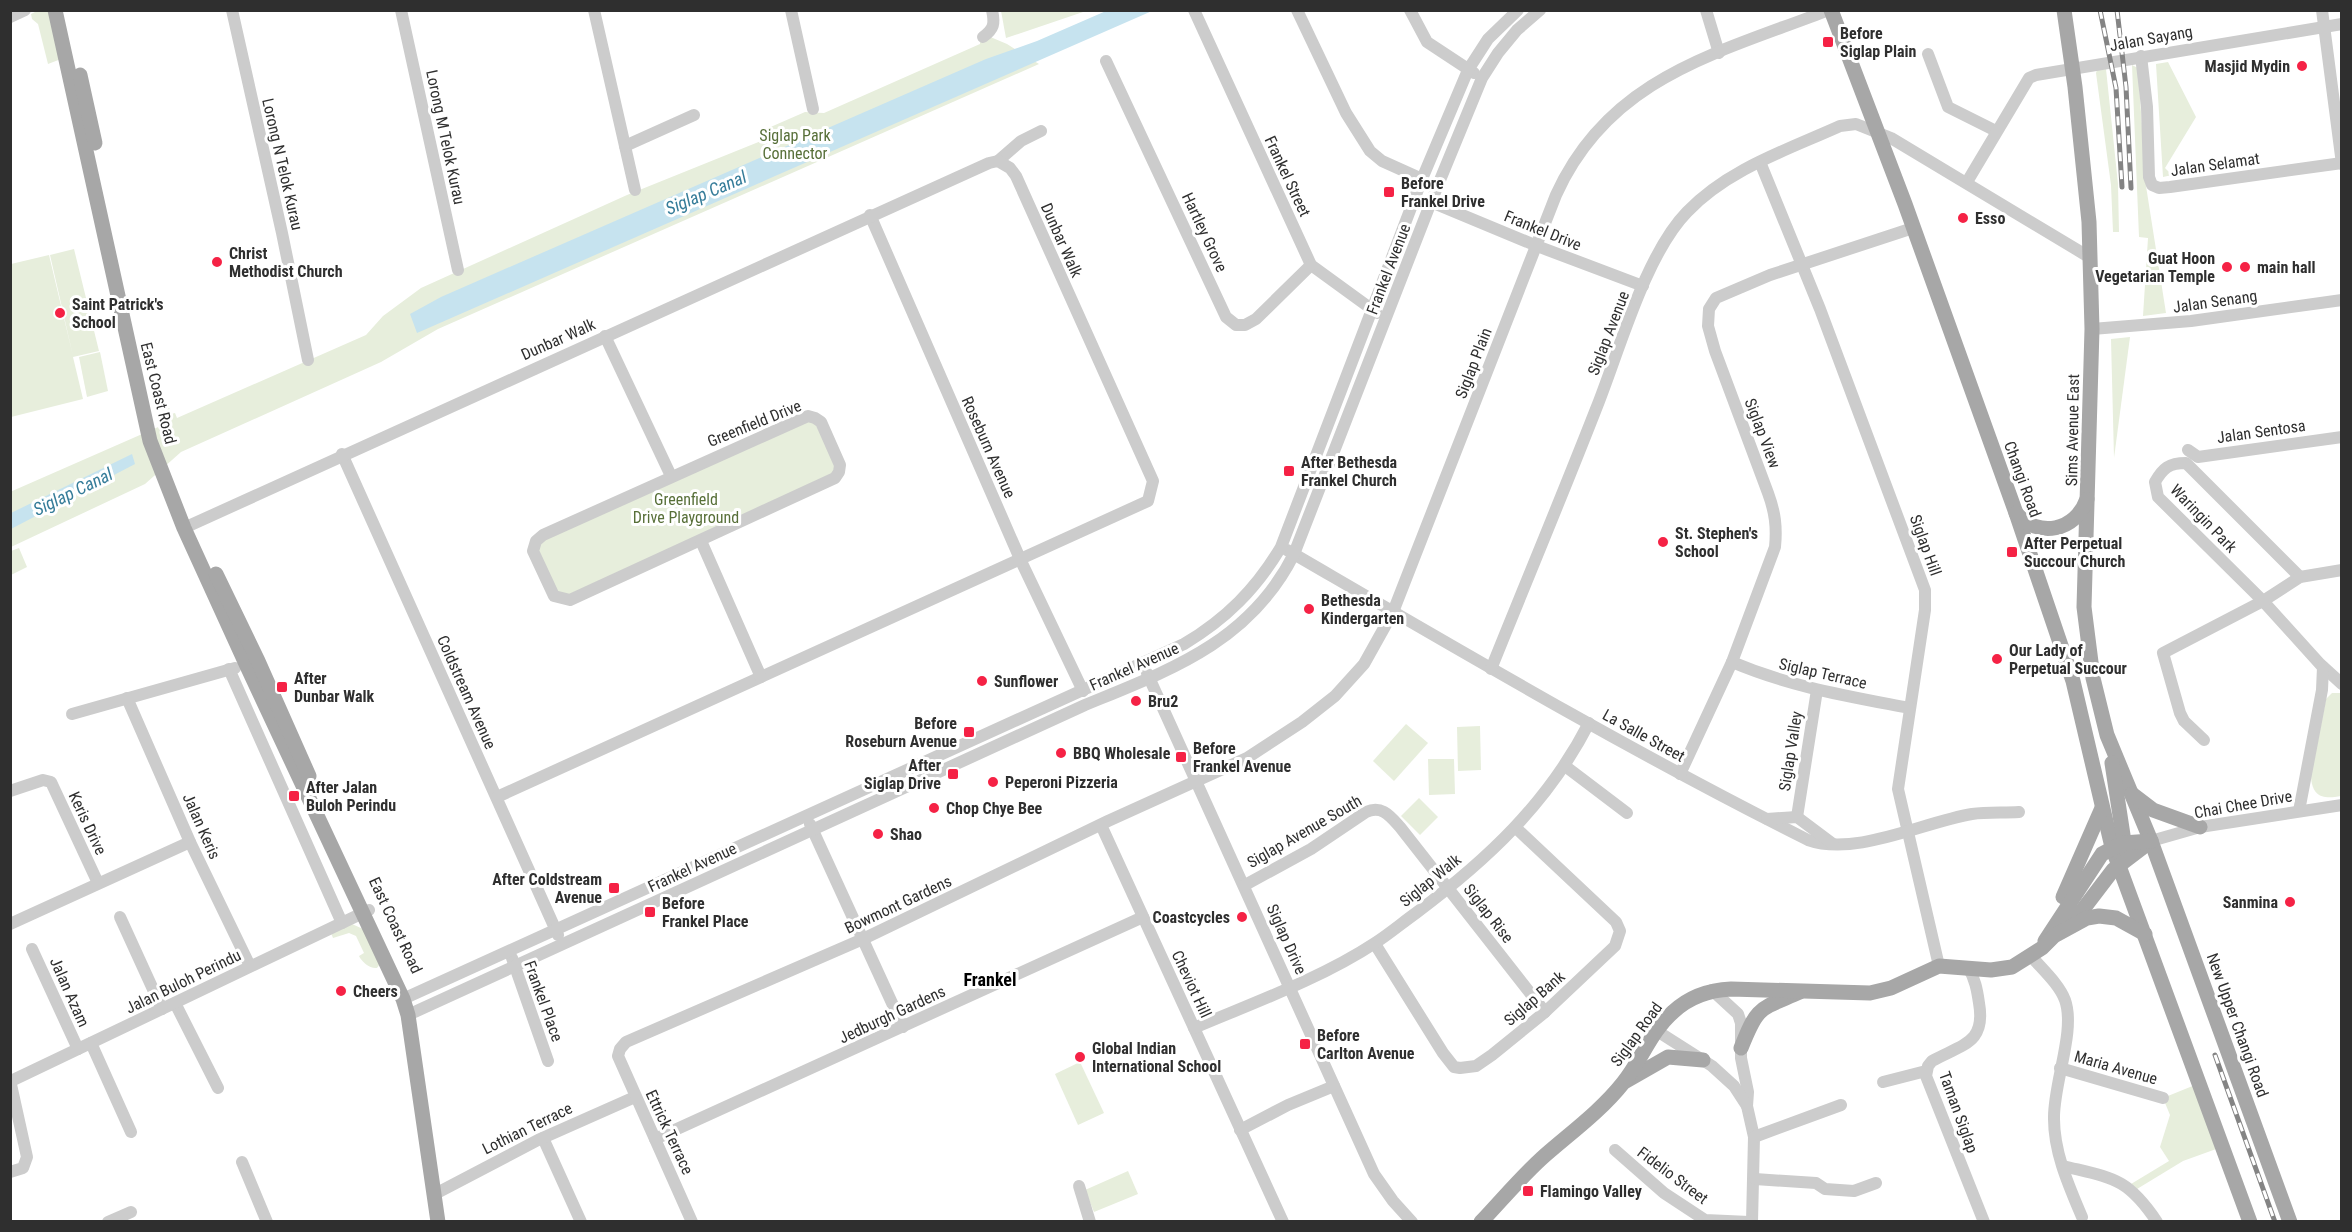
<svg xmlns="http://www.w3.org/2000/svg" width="2352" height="1232" viewBox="0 0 2352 1232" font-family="'Roboto Condensed',sans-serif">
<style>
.green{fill:#e7eedc}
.water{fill:#c6e3ef}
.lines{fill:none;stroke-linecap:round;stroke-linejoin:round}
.minor{stroke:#ccc;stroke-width:12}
.major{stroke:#a7a7a7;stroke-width:15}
.rail-casing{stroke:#848484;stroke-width:5}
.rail{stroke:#fff;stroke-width:3;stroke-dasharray:9;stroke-linecap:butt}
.poi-dot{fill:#f52245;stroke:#fff;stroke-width:2}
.labels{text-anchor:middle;stroke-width:6;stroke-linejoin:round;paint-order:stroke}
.poi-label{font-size:16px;font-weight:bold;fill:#2f2f2f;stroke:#fff;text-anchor:start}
.street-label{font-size:16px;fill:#2f2f2f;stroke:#fff}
.park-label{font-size:16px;fill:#576f38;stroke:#fff}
.water-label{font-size:18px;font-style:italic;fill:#357c99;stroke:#fff}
.neighbourhood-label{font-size:18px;font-weight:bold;fill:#000;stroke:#fff}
</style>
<rect width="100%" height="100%" fill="#fff"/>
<g class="green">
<polygon points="37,11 50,12 61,59 48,64 38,24 32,19 31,14"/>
<polygon points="1001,11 1001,10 1086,11 1006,38"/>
<polygon points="988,36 1007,44 1039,64 438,329 381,362 181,452 145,484 11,547 10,492 165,424 162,411 169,407 171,414 175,413 177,418 366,335 383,316 421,288 627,195 761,141 759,132 805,112 824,113 980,44 980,39"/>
<polygon points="2168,62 2196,117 2165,168 2172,175 2163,177 2156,64"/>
<polygon points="2132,65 2138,68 2146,186 2166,313 2143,316 2148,238 2139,237"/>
<polygon points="2106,69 2118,184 2119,232 2113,232 2111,185 2096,73 2097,70"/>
<polygon points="74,249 99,351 73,357 83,399 11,417 11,264 49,255 73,356 50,255"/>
<polygon points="2130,337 2114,458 2111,339"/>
<polygon points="100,352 108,391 87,397 79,357"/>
<polygon points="812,416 839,472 570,600 554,596 536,541"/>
<polygon points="19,548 27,567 11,575 11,551"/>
<path d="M2332,693h10l-1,103c-17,3 -29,2 -30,-20l15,-77z"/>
<polygon points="1406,724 1428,743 1394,781 1373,761"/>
<polygon points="1480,726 1481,770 1458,771 1457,727"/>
<polygon points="1428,759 1454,759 1455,794 1429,795"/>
<polygon points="1419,798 1438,817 1420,835 1401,816"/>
<path d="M352,924l11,5 17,35 -3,4c-7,1 -15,-6 -18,-12l5,-3 -8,-17 -7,-3 -16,5 -2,-5z"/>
<polygon points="1080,1062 1104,1113 1078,1125 1055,1074"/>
<polygon points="2195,1085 2219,1148 2183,1161 2137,1189 2131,1184 2169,1161 2160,1147 2170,1115 2163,1098"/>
<polygon points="1128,1171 1138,1194 1094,1212 1085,1190"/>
</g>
<g class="water">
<polygon points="1106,11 1152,11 417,333 410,314 441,297 986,59 1037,41"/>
<polygon points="132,454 135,464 11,529 11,513"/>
</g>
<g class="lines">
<g class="minor">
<polyline points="232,10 282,233 308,360"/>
<polyline points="401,10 458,270"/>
<polyline points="594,10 635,190"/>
<polyline points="791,10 813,109"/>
<polyline points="1194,10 1311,265 1377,313"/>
<polyline points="1297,10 1346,113 1370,151 1382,161 1422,179"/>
<polyline points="1410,10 1427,42 1474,73"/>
<polyline points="1706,10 1719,53"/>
<polyline points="2322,10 2342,164"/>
<polyline points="10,17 25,10"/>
<path d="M983,37c11,-8 12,-13 9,-27"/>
<polyline points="1928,54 1948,107 1996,131"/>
<polyline points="2141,56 2147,107 2149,177 2152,185 2159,188 2170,187 2342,163"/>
<polyline points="1106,61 1226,317 1236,325 1245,325 1256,319 1311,265"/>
<polyline points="625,146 694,115"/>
<polyline points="998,161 1021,141 1041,131"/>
<polyline points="1760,162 1820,309 1925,590 1925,610 1898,789 1939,966"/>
<polyline points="1967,182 2029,78 2036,75 2342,24"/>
<polyline points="1431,202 1537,246 1643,286"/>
<polyline points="870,215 1021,561 1083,691"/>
<polyline points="2092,329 2191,321 2342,300"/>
<polyline points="605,336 671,476"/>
<polygon points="808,416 815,418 821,422 840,465 839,472 835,478 570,600 554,596 533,551 536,541 543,535"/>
<polyline points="2188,450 2198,457 2342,437"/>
<polyline points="342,454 558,935"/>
<polyline points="184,528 989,163 998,161 1010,168 1016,176 1153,481 1148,501 497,797"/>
<polyline points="701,541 761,677"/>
<path d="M1287,550c172,100 343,201 521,290 48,17 115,-18 164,-26 15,-2 32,-1 47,-2"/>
<path d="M2300,577l-114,-114c-17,0 -23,5 -31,19l3,15 105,104 57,63 22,20"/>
<path d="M1732,662c59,25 115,34 177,46"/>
<polyline points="229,669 342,923"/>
<path d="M1491,669c35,-87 71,-173 105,-260 23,-57 49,-154 91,-197 41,-43 100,-62 153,-86l16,-2 35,14 198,119"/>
<polyline points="1147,673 1374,1174 1393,1201 1412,1222"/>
<polyline points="127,698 190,842 250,966"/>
<polyline points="72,714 235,668"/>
<polyline points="2204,740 2184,721 2180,713 2163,653 2263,601 2300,577 2342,570"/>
<polyline points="1565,766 1627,813"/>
<path d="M1680,774l52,-112 43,-115c2,-20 0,-35 -7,-54l-53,-142 -7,-25 1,-17 7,-11 54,-23 143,-47"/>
<polyline points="10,791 43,780 51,782 98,883"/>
<polyline points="2299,811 2322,690 2323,667"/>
<polyline points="1797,817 1817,690"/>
<polyline points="1767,819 1797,817 1833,844"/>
<polyline points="810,824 903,1027"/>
<polyline points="1101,825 1283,1222"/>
<polyline points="2151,841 2200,827 2342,805"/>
<path d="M1245,885l66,-36 55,-37c16,-7 24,4 34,15l145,185"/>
<polyline points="120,917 162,1009"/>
<polyline points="10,924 190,842"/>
<polyline points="1375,944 1443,1053 1454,1067 1460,1068 1476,1066 1492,1055 1545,1012 1615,946 1620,931 1616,922 1516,828"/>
<polyline points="32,949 78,1049"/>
<path d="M2031,956c11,13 28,28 34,44 11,31 -12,84 -11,119 0,34 15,67 28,98"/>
<polyline points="512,958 548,1061"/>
<path d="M1968,967c7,12 9,22 11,36 7,40 -16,41 -47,58l-4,5 -2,10 58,146"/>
<polyline points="1712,990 1738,1014 1741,1023 1741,1058 1748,1092 1747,1106 1754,1137 1752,1222"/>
<path d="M403,999l781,-355c42,-25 72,-55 97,-97l141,-368 46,-109 20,-31 30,-29"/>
<polyline points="175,1003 218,1088"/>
<path d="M408,1015l677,-310c85,-35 165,-63 209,-151l137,-352 51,-124 16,-25 19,-23 23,-20"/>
<path d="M1194,1028c59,-25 128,-50 181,-85 14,-9 27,-20 41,-30 71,-53 132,-110 173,-190"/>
<polyline points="1657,1031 1712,1066 1734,1086 1747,1106"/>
<polyline points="91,1043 131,1132"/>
<polyline points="2060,1068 2163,1098"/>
<polyline points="10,1080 27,1157 23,1168 10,1172"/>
<polyline points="11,1081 369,910"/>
<polyline points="1883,1082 1926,1071"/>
<polyline points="1240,1130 1288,1105 1334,1086"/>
<polyline points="1754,1137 1841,1105"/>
<polyline points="543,1138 581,1222"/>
<polyline points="655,1139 1143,917"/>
<polyline points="1615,1150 1664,1193 1705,1220 1749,1222"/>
<polyline points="242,1162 267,1222"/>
<path d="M2063,1166c49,12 64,11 94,56"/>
<polyline points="1755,1179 1816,1183 1825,1189 1854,1191 1876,1183"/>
<polyline points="1079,1186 1090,1222"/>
<polyline points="435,1194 538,1140 635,1097"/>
<polyline points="108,1222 131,1212"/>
<path d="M692,1222l-74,-166 2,-7 6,-7 237,-103 245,-118 139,-63 55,-36 33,-26 29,-32 29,-52 163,-417c53,-118 162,-142 273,-185"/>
</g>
<g class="major">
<polyline points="55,10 150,441 184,528 246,664 403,999 408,1015 438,1222"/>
<polyline points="1831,10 1905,204 2016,513 2073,681 2112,847 2250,1222"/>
<polyline points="2064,10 2075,87 2089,222 2092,329 2084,607 2093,678 2107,735 2151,841 2290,1222"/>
<polyline points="80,75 95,143"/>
<path d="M2016,513c22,26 60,18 71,-14"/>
<polyline points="216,574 258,661 309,776"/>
<polyline points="2112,763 2123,835 2121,852"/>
<polyline points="2132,794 2153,810 2200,827"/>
<polyline points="2063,897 2102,808"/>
<polyline points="2071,925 2113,870 2151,841"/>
<polyline points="2045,941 2102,854 2123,843 2151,841"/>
<path d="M1741,1048c17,-43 18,-38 59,-56"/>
<polyline points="1626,1081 1668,1057 1703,1060"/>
<path d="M1481,1222c20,-21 39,-44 61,-64 27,-24 58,-46 81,-75 18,-22 28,-52 50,-71 16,-15 36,-22 58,-23l139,4 21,-5 48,-22 52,4 21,-3 30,-19 12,-12 33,-18 12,-2 17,2 29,16"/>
</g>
<defs>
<g id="rail">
<polyline points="2100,10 2116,88 2122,187"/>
<polyline points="2117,10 2126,87 2131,188"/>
<polyline points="2215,1055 2275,1222"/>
</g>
</defs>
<use href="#rail" class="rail-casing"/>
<use href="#rail" class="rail"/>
</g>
<g class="poi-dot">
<rect x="1822" y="36" width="12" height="12" rx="3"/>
<circle cx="2302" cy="66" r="6"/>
<rect x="1383" y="186" width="12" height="12" rx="3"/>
<circle cx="1963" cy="218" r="6"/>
<circle cx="217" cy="262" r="6"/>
<circle cx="2227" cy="267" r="6"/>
<circle cx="2245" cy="267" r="6"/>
<circle cx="60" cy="313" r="6"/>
<rect x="1283" y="465" width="12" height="12" rx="3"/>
<circle cx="1663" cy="542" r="6"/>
<rect x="2006" y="546" width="12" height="12" rx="3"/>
<circle cx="1309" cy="609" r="6"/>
<circle cx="1997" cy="659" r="6"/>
<circle cx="982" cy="681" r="6"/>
<rect x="276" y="681" width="12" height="12" rx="3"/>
<circle cx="1136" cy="701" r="6"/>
<rect x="963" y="726" width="12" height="12" rx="3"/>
<circle cx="1061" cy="753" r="6"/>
<rect x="1175" y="751" width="12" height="12" rx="3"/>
<rect x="947" y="768" width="12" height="12" rx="3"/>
<circle cx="993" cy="782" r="6"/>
<rect x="288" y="790" width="12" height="12" rx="3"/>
<circle cx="934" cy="808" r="6"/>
<circle cx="878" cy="834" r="6"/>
<rect x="608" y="882" width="12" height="12" rx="3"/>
<circle cx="2290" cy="902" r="6"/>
<rect x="644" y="906" width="12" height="12" rx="3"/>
<circle cx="1242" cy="917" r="6"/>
<circle cx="341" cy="991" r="6"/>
<rect x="1299" y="1038" width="12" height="12" rx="3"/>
<circle cx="1080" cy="1057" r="6"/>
<rect x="1522" y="1185" width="12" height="12" rx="3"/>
</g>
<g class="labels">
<g class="poi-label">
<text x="1840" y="39">Before<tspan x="1840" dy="18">Siglap Plain</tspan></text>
<text x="2290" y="72" text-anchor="end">Masjid Mydin</text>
<text x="1401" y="189">Before<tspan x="1401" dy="18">Frankel Drive</tspan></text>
<text x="1975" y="224">Esso</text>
<text x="229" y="259">Christ<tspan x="229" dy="18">Methodist Church</tspan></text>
<text x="2215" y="264" text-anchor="end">Guat Hoon<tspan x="2215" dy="18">Vegetarian Temple</tspan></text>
<text x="2257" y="273">main hall</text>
<text x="72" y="310">Saint Patrick's<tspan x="72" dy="18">School</tspan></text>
<text x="1301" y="468">After Bethesda<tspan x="1301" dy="18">Frankel Church</tspan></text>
<text x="1675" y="539">St. Stephen's<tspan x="1675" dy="18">School</tspan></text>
<text x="2024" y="549">After Perpetual<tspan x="2024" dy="18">Succour Church</tspan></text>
<text x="1321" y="606">Bethesda<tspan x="1321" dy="18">Kindergarten</tspan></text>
<text x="2009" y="656">Our Lady of<tspan x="2009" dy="18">Perpetual Succour</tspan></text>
<text x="294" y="684">After<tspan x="294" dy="18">Dunbar Walk</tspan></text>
<text x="994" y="687">Sunflower</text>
<text x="1148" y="707">Bru2</text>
<text x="957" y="729" text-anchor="end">Before<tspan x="957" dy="18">Roseburn Avenue</tspan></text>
<text x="1193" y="754">Before<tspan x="1193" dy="18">Frankel Avenue</tspan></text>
<text x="1073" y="759">BBQ Wholesale</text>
<text x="941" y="771" text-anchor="end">After<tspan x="941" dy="18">Siglap Drive</tspan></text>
<text x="1005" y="788">Peperoni Pizzeria</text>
<text x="306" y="793">After Jalan<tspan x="306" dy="18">Buloh Perindu</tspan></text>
<text x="946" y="814">Chop Chye Bee</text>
<text x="890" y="840">Shao</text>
<text x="602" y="885" text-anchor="end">After Coldstream<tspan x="602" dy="18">Avenue</tspan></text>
<text x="2278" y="908" text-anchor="end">Sanmina</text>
<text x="662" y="909">Before<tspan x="662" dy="18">Frankel Place</tspan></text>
<text x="1230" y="923" text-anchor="end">Coastcycles</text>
<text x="353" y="997">Cheers</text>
<text x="1317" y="1041">Before<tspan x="1317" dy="18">Carlton Avenue</tspan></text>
<text x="1092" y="1054">Global Indian<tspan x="1092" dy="18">International School</tspan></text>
<text x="1540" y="1197">Flamingo Valley</text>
</g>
<g class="street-label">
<text transform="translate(2151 38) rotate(-10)" y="6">Jalan Sayang</text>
<text transform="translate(446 137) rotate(78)" y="6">Lorong M Telok Kurau</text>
<text transform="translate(283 164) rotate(77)" y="6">Lorong N Telok Kurau</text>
<text transform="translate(2215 164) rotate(-8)" y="6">Jalan Selamat</text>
<text transform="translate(1288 176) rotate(65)" y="6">Frankel Street</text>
<text transform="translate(1543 230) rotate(22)" y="6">Frankel Drive</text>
<text transform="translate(1205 232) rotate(65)" y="6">Hartley Grove</text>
<text transform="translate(1062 240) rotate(66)" y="6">Dunbar Walk</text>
<text transform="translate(1388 269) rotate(-69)" y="6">Frankel Avenue</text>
<text transform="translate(2215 301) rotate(-8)" y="6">Jalan Senang</text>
<text transform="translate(1608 333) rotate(-69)" y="6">Siglap Avenue</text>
<text transform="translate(558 339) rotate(-24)" y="6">Dunbar Walk</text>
<text transform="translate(1473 363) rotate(-69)" y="6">Siglap Plain</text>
<text transform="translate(159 393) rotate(76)" y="6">East Coast Road</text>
<text transform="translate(754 423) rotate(-22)" y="6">Greenfield Drive</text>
<text transform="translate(2072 430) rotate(-89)" y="6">Sims Avenue East</text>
<text transform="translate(2261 431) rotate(-8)" y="6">Jalan Sentosa</text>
<text transform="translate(1763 433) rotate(69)" y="6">Siglap View</text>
<text transform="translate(989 447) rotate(66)" y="6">Roseburn Avenue</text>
<text transform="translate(2023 479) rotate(70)" y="6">Changi Road</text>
<text transform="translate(2204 518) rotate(46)" y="6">Waringin Park</text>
<text transform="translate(1926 545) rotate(70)" y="6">Siglap Hill</text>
<text transform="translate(1134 666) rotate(-24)" y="6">Frankel Avenue</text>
<text transform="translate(1823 673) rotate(13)" y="6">Siglap Terrace</text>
<text transform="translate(467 692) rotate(66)" y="6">Coldstream Avenue</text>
<text transform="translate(1644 735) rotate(29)" y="6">La Salle Street</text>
<text transform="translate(1790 751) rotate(-81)" y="6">Siglap Valley</text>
<text transform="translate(2243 804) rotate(-10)" y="6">Chai Chee Drive</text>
<text transform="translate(88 823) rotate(65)" y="6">Keris Drive</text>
<text transform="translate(202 826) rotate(66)" y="6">Jalan Keris</text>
<text transform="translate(1304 831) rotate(-30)" y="6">Siglap Avenue South</text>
<text transform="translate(692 867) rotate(-25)" y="6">Frankel Avenue</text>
<text transform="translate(1430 880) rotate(-39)" y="6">Siglap Walk</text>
<text transform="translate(898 904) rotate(-25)" y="6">Bowmont Gardens</text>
<text transform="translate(1489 913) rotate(52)" y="6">Siglap Rise</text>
<text transform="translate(396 925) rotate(65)" y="6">East Coast Road</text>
<text transform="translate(1287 939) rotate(66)" y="6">Siglap Drive</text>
<text transform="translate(183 981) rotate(-26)" y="6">Jalan Buloh Perindu</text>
<text transform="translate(1192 984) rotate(65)" y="6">Cheviot Hill</text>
<text transform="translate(70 992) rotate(66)" y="6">Jalan Azam</text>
<text transform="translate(1534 998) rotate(-41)" y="6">Siglap Bank</text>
<text transform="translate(544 1001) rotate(70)" y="6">Frankel Place</text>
<text transform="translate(892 1014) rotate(-25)" y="6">Jedburgh Gardens</text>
<text transform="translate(2238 1025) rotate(70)" y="6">New Upper Changi Road</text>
<text transform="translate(1636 1034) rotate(-54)" y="6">Siglap Road</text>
<text transform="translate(2116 1067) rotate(16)" y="6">Maria Avenue</text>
<text transform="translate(1959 1112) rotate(70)" y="6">Taman Siglap</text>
<text transform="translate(527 1128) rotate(-26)" y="6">Lothian Terrace</text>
<text transform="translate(670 1132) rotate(65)" y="6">Ettrick Terrace</text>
<text transform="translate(1673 1175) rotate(37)" y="6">Fidelio Street</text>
</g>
<g class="park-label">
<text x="795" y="141">Siglap Park<tspan x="795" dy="18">Connector</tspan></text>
<text x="686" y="505">Greenfield<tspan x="686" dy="18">Drive Playground</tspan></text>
</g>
<g class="water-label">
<text transform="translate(706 193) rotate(-23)" y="6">Siglap Canal</text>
<text transform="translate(73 492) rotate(-26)" y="6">Siglap Canal</text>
</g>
<g class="neighbourhood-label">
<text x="990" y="986">Frankel</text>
</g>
</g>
<rect width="2352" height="1232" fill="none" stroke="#2f2f2f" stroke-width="24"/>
</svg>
